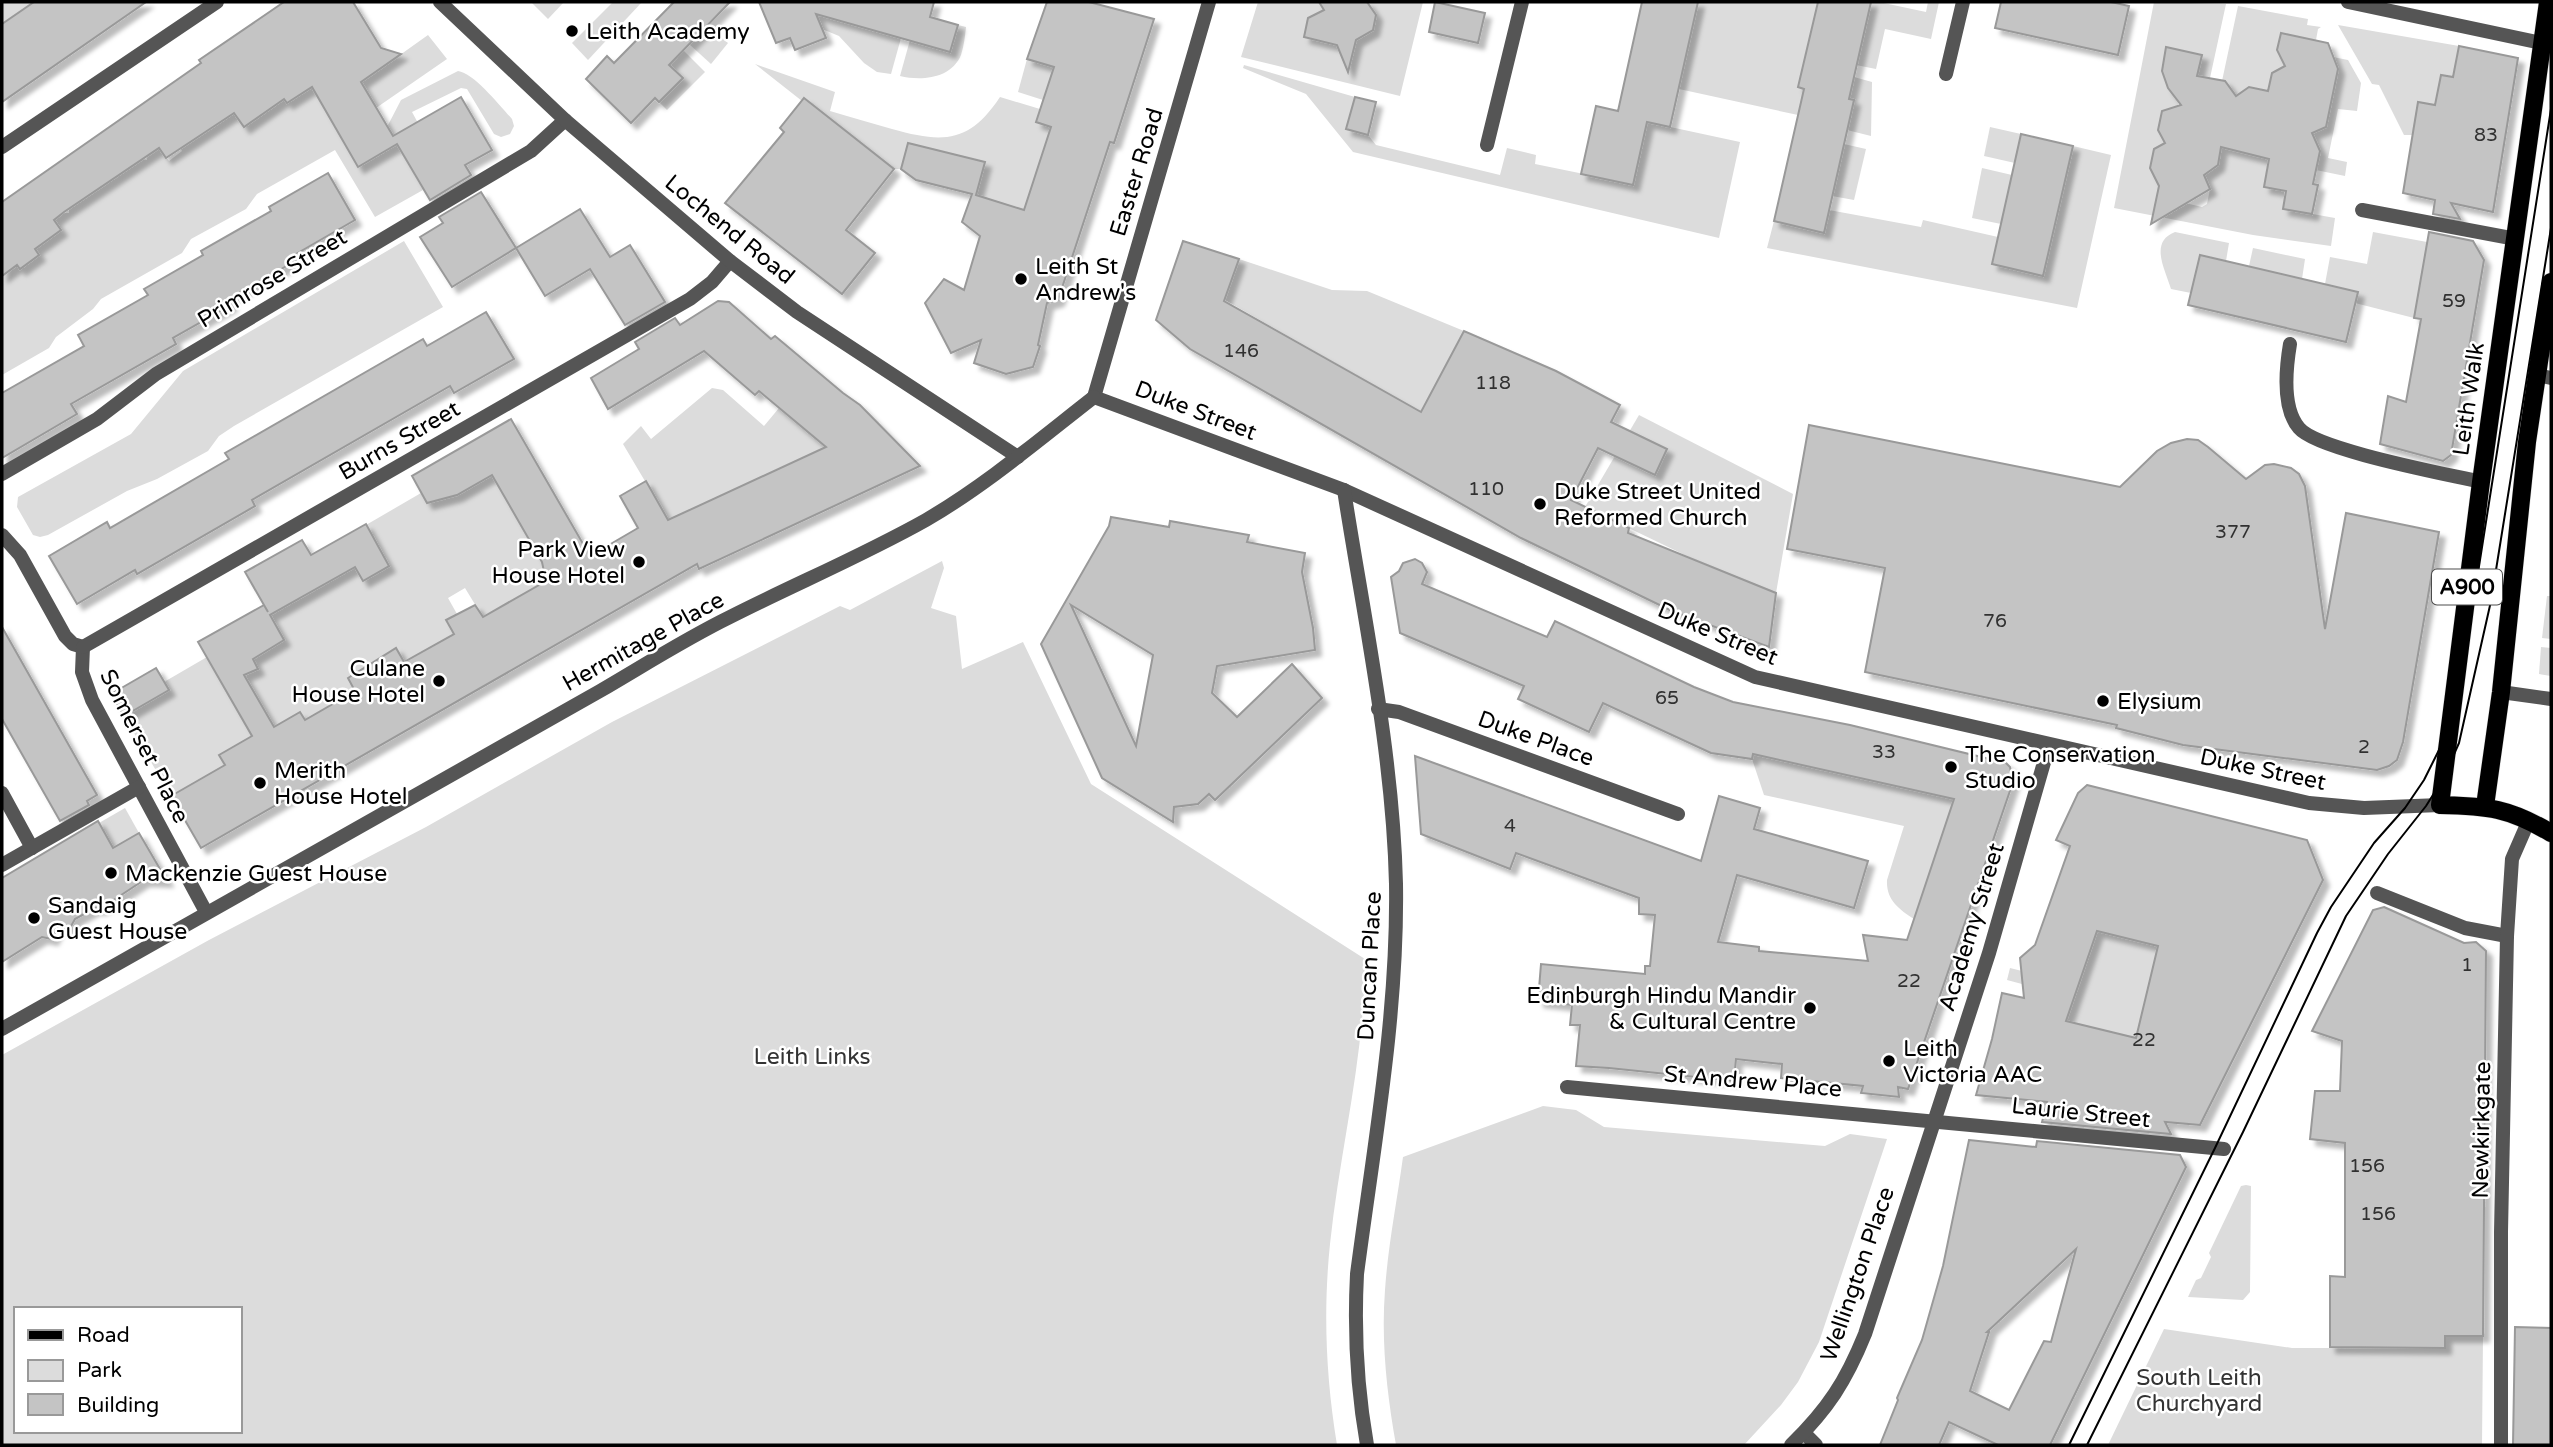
<svg xmlns="http://www.w3.org/2000/svg" width="2553" height="1447" viewBox="0 0 2553 1447" font-family="'Varela Round',sans-serif">
<style>
.green{fill:#dcdcdc;fill-rule:evenodd}
.building{fill:#c4c4c4;stroke:#999;stroke-width:2;fill-rule:evenodd;filter:url(#shadow)}
.lines{fill:none;stroke-linecap:round;stroke-linejoin:round}
.primary-casing{stroke:#dbdbdb;stroke-width:19}
.pedestrian{stroke:#555;stroke-width:14}
.minor{stroke:#555;stroke-width:14}
.tertiary{stroke:#555;stroke-width:14}
.primary{stroke:#000;stroke-width:18}
.tram{stroke:#000;stroke-width:2}
.poi-dot{fill:#000;stroke:#fff;stroke-width:2.5}
.labels{text-anchor:middle;stroke-width:5;stroke-linejoin:round;paint-order:stroke}
.number-label{font-size:19px;fill:#313131}
.shield{fill:#fff;stroke:#4c4c4c;stroke-width:2}
.shield-label{font-size:21px;font-weight:bold;fill:#000}
.poi-label{font-size:23px;fill:#000;stroke:#fff;text-anchor:start}
.street-label{font-size:23px;fill:#000;stroke:#fff}
.park-label{font-size:23px;fill:#333;stroke:#fff}
</style>
<defs>
<filter id="shadow"><feDropShadow dx="6" dy="6" stdDeviation="2" flood-color="#0004"/></filter>
</defs>
<rect width="100%" height="100%" fill="#fff"/>
<g class="green">
<polygon points="2,2 46,2 50,7 19,28 12,17 2,24"/>
<polygon points="531,2 564,2 548,19"/>
<polygon points="613,2 642,2 588,60 572,43"/>
<polygon points="1258,2 1325,3 1322,17 1313,15 1308,18 1305,33 1341,40 1339,49 1341,54 1349,56 1353,54 1358,32 1373,30 1376,15 1373,10 1363,8 1365,2 1423,2 1400,96 1241,57"/>
<polygon points="1698,2 1879,2 1926,12 1928,2 1939,2 1931,39 1885,29 1876,69 1856,65 1864,32 1813,21 1798,87 1804,89 1798,115 1679,89"/>
<polygon points="2154,2 2226,4 2210,78 2196,84 2201,58 2199,54 2166,48 2162,70 2180,96 2177,111 2158,130 2162,138 2169,140 2168,148 2159,146 2154,149 2150,168 2153,175 2161,176 2155,211 2173,200 2202,207 2207,204 2210,189 2208,185 2199,183 2202,168 2218,165 2221,147 2268,159 2264,187 2284,191 2284,209 2335,218 2331,246 2253,235 2114,208"/>
<polygon points="2238,6 2308,19 2307,25 2321,27 2318,29 2316,40 2285,34 2280,35 2277,50 2280,55 2290,57 2287,72 2277,70 2272,72 2268,91 2242,100 2226,97 2222,81"/>
<polygon points="816,14 901,38 891,74 877,72 864,63 839,36 822,29"/>
<path d="M958,25l8,2c-1,9 -2,19 -5,28 -10,24 -40,26 -61,21l10,-36z"/>
<polygon points="2338,25 2459,46 2453,77 2441,75 2437,93 2445,122 2419,102 2412,135 2404,135 2379,85 2372,84"/>
<polygon points="707,26 728,43 711,64 689,44"/>
<polygon points="428,35 447,59 376,108 423,190 375,217 335,150 257,194 246,209 191,239 182,253 101,299 93,309 56,337 49,348 2,375 2,263 8,271 17,265 20,268 38,256 28,238 64,213 69,213 69,209 142,159 147,160 147,155 159,147 169,161 182,151 180,147 270,78 287,103 294,99 279,71 355,87"/>
<polygon points="683,50 705,72 667,110 659,102 682,78 669,65"/>
<polygon points="2328,56 2348,60 2361,83 2357,111 2338,109 2328,158 2347,162 2345,176 2311,169 2306,144"/>
<polygon points="1027,59 1068,71 1062,92 1047,87 1043,100 1018,92"/>
<path d="M755,64l80,28 -5,19c20,6 41,12 62,18 50,14 77,15 108,-32l40,12 -4,13 15,5 -27,83 -48,-15 9,-33 -77,-19 -7,26h-7l-90,-71 -2,3z"/>
<polygon points="1244,65 1355,97 1347,129 1368,135 1376,145 1500,175 1507,148 1536,155 1535,164 1633,184 1647,122 1740,142 1719,238 1353,152 1306,94 1243,68"/>
<path d="M458,71c16,2 42,35 54,48l2,7 -4,8 -9,3 -7,-3 -27,-45 -6,-1 -49,24 6,11 -25,14 -6,-10 14,-27z"/>
<polygon points="1854,77 1872,82 1871,136 1847,130 1854,101 1849,99"/>
<polygon points="1990,127 2021,134 2015,163 1984,156"/>
<polygon points="1844,144 1866,149 1854,200 1832,196"/>
<polygon points="2073,146 2111,155 2077,308 1767,248 1774,221 1824,233 1829,210 1921,227 1923,220 1998,237 1992,264 2043,276"/>
<polygon points="1982,168 2012,175 2001,224 1972,218"/>
<path d="M2175,232l54,11 -3,18 -26,-6 -9,38 -20,-4c-6,-20 -22,-47 4,-57z"/>
<polygon points="2373,232 2427,242 2414,318 2355,303 2357,292 2325,284 2330,257 2367,264"/>
<polygon points="404,241 443,307 234,426 219,436 208,451 157,479 127,491 48,535 40,537 33,535 17,507 18,497 131,434 183,371"/>
<polygon points="2253,248 2305,259 2302,279 2249,266"/>
<polygon points="1239,259 1332,290 1367,291 1464,331 1454,431 1225,300"/>
<polygon points="712,388 723,390 764,426 779,408 814,437 842,439 668,520 623,444 641,426 651,439"/>
<polygon points="1639,415 1793,494 1776,593 1689,557 1585,507"/>
<polygon points="492,475 551,578 473,622 479,611 465,588 448,598 457,614 454,634 404,662 396,648 376,660 383,674 318,712 321,717 308,725 300,712 274,727 245,676 258,669 253,659 284,640 264,604 293,588 300,599 326,584 312,556 389,566 366,525 421,493 442,500"/>
<path d="M942,561l2,7 -13,40 25,8 6,53 61,-27 68,142 274,175c0,96 -25,190 -35,285 -7,68 -4,134 7,201h-1335v-390l207,-115 217,-113 186,-105 228,-116 10,4zM16,1309h224v122h-224z"/>
<polygon points="2547,596 2551,596 2551,639 2542,638"/>
<polygon points="2541,647 2551,648 2551,676 2539,674"/>
<polygon points="207,657 258,746 220,756 225,765 216,770 201,792 195,782 171,796 124,716 168,690 164,682"/>
<path d="M1753,754l202,45 -41,120c-15,-10 -28,-19 -27,-39l17,-54 -140,-31 -12,-36z"/>
<polygon points="2142,799 2158,946 2136,1038 2046,1016 2052,992 2007,980 2010,968 2078,985"/>
<polygon points="125,808 139,833 113,848 99,823"/>
<path d="M1543,1106l33,4 28,17 221,19 25,-12 37,5 -68,203 -21,40 -17,23 -37,40h-348c-9,-51 -15,-103 -11,-155 3,-44 12,-89 18,-133z"/>
<polygon points="2246,1185 2251,1186 2250,1292 2243,1300 2188,1297 2196,1280 2201,1278 2211,1257 2209,1253 2241,1186"/>
<polygon points="2164,1329 2292,1348 2445,1348 2445,1336 2483,1336 2482,1445 2108,1445"/>
</g>
<g class="building">
<polygon points="34,2 146,2 2,102 2,24"/>
<polygon points="284,2 353,2 381,48 401,54 361,82 393,136 461,97 492,150 465,165 471,175 430,200 397,144 358,167 312,87 287,103 284,99 244,127 234,113 166,158 159,148 64,212 54,220 61,230 35,249 39,255 20,269 17,265 2,276 2,202 201,63 199,60"/>
<polygon points="674,2 730,2 669,65 683,78 659,102 655,98 631,123 586,79 607,56 614,63"/>
<polygon points="759,2 934,2 930,17 958,25 950,52 816,14 826,38 795,50 790,38 776,43"/>
<polygon points="1047,2 1089,2 1154,19 1114,143 1110,142 1058,300 1047,303 1038,345 1040,346 1033,367 1006,374 974,363 981,340 951,353 925,303 944,279 964,290 980,236 962,222 972,194 916,180 901,169 908,143 985,162 976,195 1024,210 1051,127 1036,122 1054,67 1027,59"/>
<polygon points="1319,2 1367,2 1376,15 1373,30 1356,40 1348,72 1337,45 1304,37 1308,18 1324,10"/>
<polygon points="1435,2 1485,13 1478,43 1429,32"/>
<polygon points="1642,2 1698,2 1670,127 1647,122 1633,185 1581,174 1596,106 1618,111"/>
<polygon points="1818,2 1871,2 1849,99 1854,100 1824,233 1774,221 1804,89 1798,87"/>
<polygon points="2001,2 2111,2 2129,6 2118,55 1995,28"/>
<polygon points="2281,33 2328,43 2338,69 2326,127 2312,133 2320,151 2313,184 2318,185 2312,214 2283,209 2286,191 2264,187 2269,159 2221,147 2218,165 2204,175 2210,189 2151,224 2159,186 2150,168 2154,149 2165,143 2158,130 2162,111 2181,105 2168,88 2162,71 2166,47 2202,55 2197,76 2225,81 2236,96 2249,87 2268,91 2272,73 2285,66 2277,50"/>
<polygon points="2459,46 2518,58 2493,212 2451,203 2460,219 2433,214 2435,200 2403,193 2418,102 2435,105 2441,75 2453,77"/>
<polygon points="1355,97 1376,102 1368,135 1346,129"/>
<polygon points="804,98 894,169 846,230 875,253 842,294 725,203 784,132 780,128"/>
<polygon points="2021,134 2073,146 2043,276 1992,264"/>
<polygon points="328,173 355,220 296,254 299,259 228,299 231,305 173,338 176,344 71,404 77,414 2,458 2,393 84,346 78,335 148,295 144,289 203,255 201,251 271,211 269,207"/>
<polygon points="481,192 516,248 580,209 610,257 630,245 665,302 625,325 590,269 545,296 516,248 452,287 420,237 443,223 439,217"/>
<polygon points="2429,232 2473,241 2484,260 2451,455 2443,461 2380,444 2388,396 2406,402 2421,319 2414,318"/>
<polygon points="1183,241 1239,259 1224,301 1421,412 1464,331 1556,371 1620,405 1611,422 1667,449 1655,475 1598,448 1571,500 1629,528 1628,533 1776,593 1769,647 1672,611 1521,538 1190,349 1156,320"/>
<polygon points="2200,255 2358,292 2346,342 2188,305"/>
<polygon points="718,301 729,302 771,339 775,336 843,393 860,405 920,466 699,569 697,564 201,848 171,796 225,765 219,755 252,736 198,642 264,605 268,612 245,572 302,540 311,555 366,524 389,566 363,581 355,567 270,615 284,640 253,659 258,669 244,675 274,727 300,712 305,720 355,691 348,678 396,648 404,662 454,634 446,620 475,605 483,617 546,581 542,562 492,475 457,495 427,503 412,476 511,419 590,556 638,528 620,496 646,481 668,520 826,447 759,391 755,395 704,351 608,409 591,378 639,349 635,342 675,318 680,325"/>
<polygon points="486,312 514,359 454,393 450,386 252,500 255,506 137,574 135,570 77,604 49,556 107,522 110,528 229,459 225,453 423,339 427,346"/>
<polygon points="1809,425 2120,487 2157,451 2171,443 2187,439 2198,440 2208,447 2246,479 2265,465 2274,464 2291,468 2299,474 2305,486 2325,629 2346,513 2439,532 2403,742 2397,760 2389,766 2377,770 2183,745 2116,728 2117,725 1865,672 1885,568 1787,549"/>
<path d="M1111,517l58,10 1,-6 39,7 40,7 -2,7 58,11 -3,19 11,56 2,22 -98,16 -5,27 25,24 55,-53 30,34 -107,102 -6,-6 -11,10 -24,3 -1,15 -71,-44 -61,-134 68,-118zM1071,605l82,50 -17,91z"/>
<polygon points="1415,559 1422,563 1427,572 1422,584 1547,637 1555,621 1694,687 1733,702 1850,725 2006,763 2010,767 2013,782 1908,1089 1898,1087 1899,1097 1861,1093 1863,1086 1781,1078 1782,1064 1736,1059 1734,1081 1609,1068 1576,1066 1580,1025 1570,1025 1572,1005 1538,1001 1541,964 1645,974 1645,966 1650,966 1655,915 1639,914 1639,898 1516,853 1510,869 1421,834 1415,756 1701,861 1719,796 1760,808 1754,829 1868,861 1854,908 1737,875 1718,942 1759,947 1759,951 1868,961 1863,935 1907,940 1954,799 1753,754 1752,759 1711,753 1603,703 1589,732 1518,699 1524,686 1400,633 1391,577 1399,571 1403,563"/>
<polygon points="2,627 97,795 87,801 89,805 60,821 2,719"/>
<polygon points="156,668 169,690 124,716 111,694"/>
<path d="M2087,785l220,55 16,40 -123,245 -35,-3 6,12 -129,-12 5,-20 -71,-7 16,-56 10,-46 22,5 -4,-40 15,-13 35,-99 -14,-6 22,-47zM2097,931l61,15 -22,92 -70,-17z"/>
<polygon points="98,821 113,848 139,833 167,881 144,880 100,909 95,908 75,919 70,928 58,927 52,939 42,937 2,962 2,878"/>
<polygon points="2384,907 2464,943 2476,942 2486,951 2483,1336 2445,1336 2445,1348 2330,1347 2330,1276 2345,1277 2345,1143 2310,1139 2315,1091 2340,1091 2342,1041 2312,1031 2373,910"/>
<path d="M1969,1140l67,7 1,-6 143,14 6,12 -136,278h-52l-49,-23 -10,23h-59l18,-45 -1,-2 25,-58 21,-74zM2076,1249l-25,93 -7,-1 -35,69 -39,-19 19,-59h-2z"/>
<polygon points="2515,1327 2551,1328 2551,1445 2513,1445"/>
</g>
<g class="lines">
<defs>
<g id="primary">
<path d="M2548,2l-67,480 -41,323c48,1 69,3 111,28"/>
<polyline points="2485,806 2501,692 2527,442 2551,282"/>
</g>
</defs>
<use href="#primary" class="primary-casing"/>
<g class="pedestrian">
<polyline points="2377,893 2465,928 2507,936"/>
<polyline points="2501,1445 2501,1232 2507,936 2512,859 2529,820"/>
</g>
<g class="minor">
<polyline points="2348,2 2551,45"/>
<polyline points="1946,74 1963,2"/>
<polyline points="1487,145 1522,2"/>
<polyline points="2,147 217,2"/>
<polyline points="2362,210 2516,239"/>
<path d="M2290,344c-4,24 -8,64 9,84 18,22 148,46 182,54"/>
<polyline points="2537,375 2551,378"/>
<polyline points="2,474 97,419 156,374 531,151 565,120"/>
<polyline points="2,535 20,555 65,636 73,644 83,647 82,672 92,700 206,912"/>
<polyline points="83,647 690,299 712,282 730,261"/>
<polyline points="2501,692 2551,699"/>
<polyline points="1378,709 1399,712 1678,814"/>
<polyline points="2,793 32,848"/>
<polyline points="2,865 139,787"/>
<polyline points="1567,1087 2224,1149"/>
<polyline points="1804,1433 1816,1445"/>
<path d="M1791,1445c37,-36 55,-64 74,-111l124,-381 60,-208"/>
</g>
<g class="tertiary">
<polyline points="440,2 565,120 730,261 797,312 1018,457"/>
<polyline points="1094,397 1344,490 1755,677 2309,803 2364,808 2440,805"/>
<polyline points="1094,397 1209,2"/>
<path d="M1344,490c20,129 49,263 52,394 2,131 -22,260 -39,390 -3,58 0,114 10,171"/>
<path d="M2,1029l598,-338c43,-25 85,-52 130,-74 65,-33 132,-61 196,-97 60,-35 114,-81 168,-123"/>
</g>
<use href="#primary" class="primary"/>
<g class="tram">
<polyline points="2069,1445 2215,1148 2317,933 2331,907 2374,843 2405,808 2424,780 2440,748 2451,712 2474,598 2551,109"/>
<polyline points="2087,1445 2243,1132 2346,916 2388,854 2426,806 2443,779 2459,743 2491,601 2551,228"/>
</g>
</g>
<g class="poi-dot">
<circle cx="572" cy="31" r="7"/>
<circle cx="1021" cy="279" r="7"/>
<circle cx="1540" cy="504" r="7"/>
<circle cx="639" cy="562" r="7"/>
<circle cx="439" cy="681" r="7"/>
<circle cx="2103" cy="701" r="7"/>
<circle cx="1951" cy="767" r="7"/>
<circle cx="260" cy="783" r="7"/>
<circle cx="111" cy="873" r="7"/>
<circle cx="34" cy="918" r="7"/>
<circle cx="1810" cy="1008" r="7"/>
<circle cx="1889" cy="1061" r="7"/>
</g>
<g class="labels">
<g class="number-label">
<text x="2486" y="141">83</text>
<text x="2454" y="307">59</text>
<text x="1241" y="357">146</text>
<text x="1493" y="389">118</text>
<text x="1486" y="495">110</text>
<text x="2233" y="538">377</text>
<text x="1995" y="627">76</text>
<text x="1667" y="704">65</text>
<text x="2364" y="753">2</text>
<text x="1884" y="758">33</text>
<text x="1510" y="832">4</text>
<text x="2467" y="971">1</text>
<text x="1909" y="987">22</text>
<text x="2144" y="1046">22</text>
<text x="2367" y="1172">156</text>
<text x="2378" y="1220">156</text>
</g>
<rect class="shield" x="2432" y="569.5" width="70" height="35" rx="5"/>
<g class="shield-label">
<text x="2467" y="594">A900</text>
</g>
<g class="poi-label">
<text x="586" y="39">Leith Academy</text>
<text x="1035" y="274">Leith St<tspan x="1035" dy="26">Andrew's</tspan></text>
<text x="1554" y="499">Duke Street United<tspan x="1554" dy="26">Reformed Church</tspan></text>
<text x="625" y="557" text-anchor="end">Park View<tspan x="625" dy="26">House Hotel</tspan></text>
<text x="425" y="676" text-anchor="end">Culane<tspan x="425" dy="26">House Hotel</tspan></text>
<text x="2117" y="709">Elysium</text>
<text x="1965" y="762">The Conservation<tspan x="1965" dy="26">Studio</tspan></text>
<text x="274" y="778">Merith<tspan x="274" dy="26">House Hotel</tspan></text>
<text x="125" y="881">Mackenzie Guest House</text>
<text x="48" y="913">Sandaig<tspan x="48" dy="26">Guest House</tspan></text>
<text x="1796" y="1003" text-anchor="end">Edinburgh Hindu Mandir<tspan x="1796" dy="26">&amp; Cultural Centre</tspan></text>
<text x="1903" y="1056">Leith<tspan x="1903" dy="26">Victoria AAC</tspan></text>
</g>
<g class="street-label">
<text transform="translate(1136 172) rotate(-73)" y="8">Easter Road</text>
<text transform="translate(730 229) rotate(39)" y="8">Lochend Road</text>
<text transform="translate(272 278) rotate(-31)" y="8">Primrose Street</text>
<text transform="translate(2468 399) rotate(-82)" y="8">Leith Walk</text>
<text transform="translate(1196 410) rotate(21)" y="8">Duke Street</text>
<text transform="translate(399 440) rotate(-30)" y="8">Burns Street</text>
<text transform="translate(1718 633) rotate(23)" y="8">Duke Street</text>
<text transform="translate(643 641) rotate(-29)" y="8">Hermitage Place</text>
<text transform="translate(1536 738) rotate(20)" y="8">Duke Place</text>
<text transform="translate(145 746) rotate(63)" y="8">Somerset Place</text>
<text transform="translate(2263 769) rotate(12)" y="8">Duke Street</text>
<text transform="translate(1971 927) rotate(-73)" y="8">Academy Street</text>
<text transform="translate(1369 966) rotate(-87)" y="8">Duncan Place</text>
<text transform="translate(1753 1081) rotate(5)" y="8">St Andrew Place</text>
<text transform="translate(2081 1112) rotate(6)" y="8">Laurie Street</text>
<text transform="translate(2481 1130) rotate(-89)" y="8">Newkirkgate</text>
<text transform="translate(1857 1274) rotate(-71)" y="8">Wellington Place</text>
</g>
<g class="park-label">
<text x="812" y="1064">Leith Links</text>
<text x="2199" y="1385">South Leith<tspan x="2199" dy="26">Churchyard</tspan></text>
</g>
</g>
<rect width="2553" height="1447" fill="none" stroke="#000000" stroke-width="7"/>
<rect x="14" y="1307" width="228" height="126" fill="#ffffff" stroke="#999999" stroke-width="2"/>
<rect x="28" y="1330" width="35" height="10" fill="#000000" stroke="#999999" stroke-width="2"/>
<text x="77" y="1342" font-size="21" fill="#000000">Road</text>
<rect x="28" y="1360" width="35" height="21" fill="#dcdcdc" stroke="#999999" stroke-width="2"/>
<text x="77" y="1377" font-size="21" fill="#000000">Park</text>
<rect x="28" y="1394" width="35" height="21" fill="#c4c4c4" stroke="#999999" stroke-width="2"/>
<text x="77" y="1412" font-size="21" fill="#000000">Building</text>
</svg>
